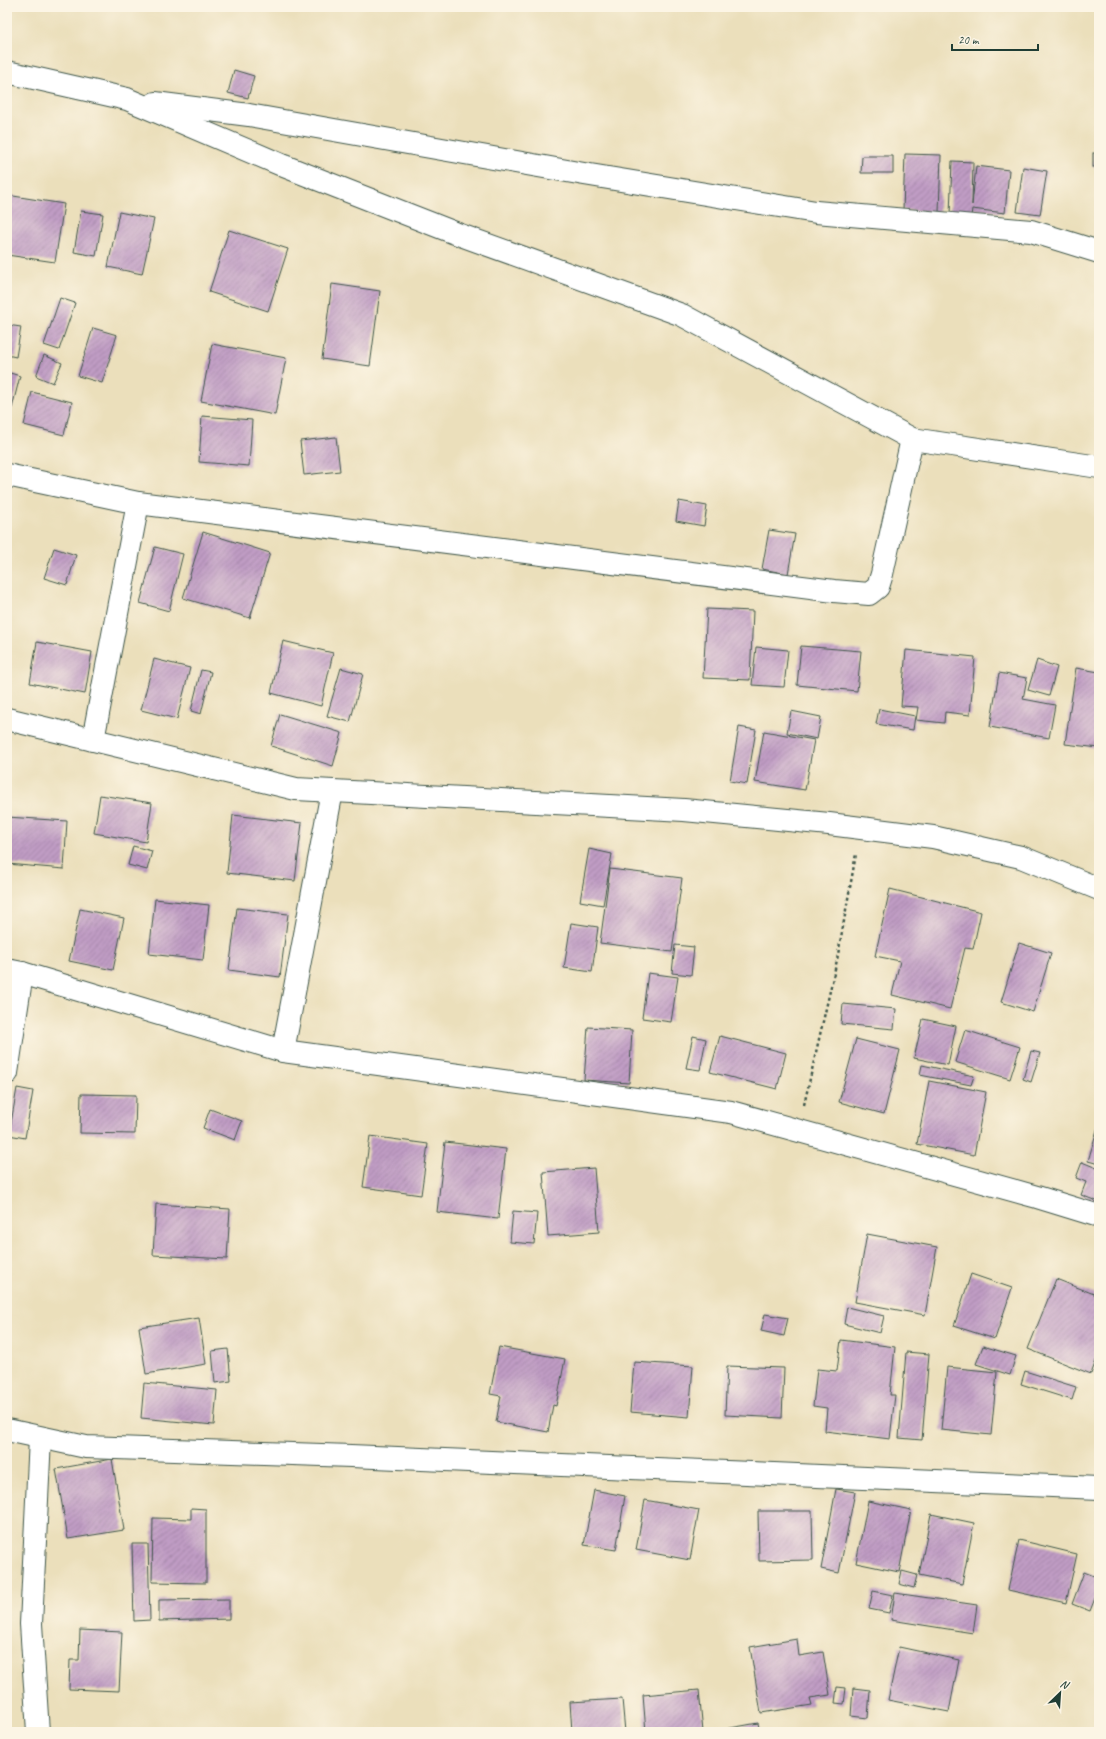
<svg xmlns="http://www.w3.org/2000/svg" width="1106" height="1739" viewBox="0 0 1106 1739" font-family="Caveat,sans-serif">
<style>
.building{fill:url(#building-hatch)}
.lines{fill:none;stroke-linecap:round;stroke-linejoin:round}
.street-casing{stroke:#3e5548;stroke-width:24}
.path{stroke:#3e5548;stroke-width:2.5;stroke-dasharray:3 3;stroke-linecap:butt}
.street{stroke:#fff;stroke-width:22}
</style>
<defs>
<pattern id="building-hatch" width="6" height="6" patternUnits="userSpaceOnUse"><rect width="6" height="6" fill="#c09cc4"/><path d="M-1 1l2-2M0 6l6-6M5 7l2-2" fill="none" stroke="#9b80a0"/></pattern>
</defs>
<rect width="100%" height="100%" fill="#fcf5e5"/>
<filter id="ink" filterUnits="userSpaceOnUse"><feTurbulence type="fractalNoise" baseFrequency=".025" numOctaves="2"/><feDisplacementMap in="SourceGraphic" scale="8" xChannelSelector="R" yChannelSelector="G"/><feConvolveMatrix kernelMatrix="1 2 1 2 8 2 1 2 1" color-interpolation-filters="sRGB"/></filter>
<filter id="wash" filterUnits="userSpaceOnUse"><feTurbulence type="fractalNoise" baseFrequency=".012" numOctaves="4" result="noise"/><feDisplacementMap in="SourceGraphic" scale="16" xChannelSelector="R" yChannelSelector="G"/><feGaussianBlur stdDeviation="0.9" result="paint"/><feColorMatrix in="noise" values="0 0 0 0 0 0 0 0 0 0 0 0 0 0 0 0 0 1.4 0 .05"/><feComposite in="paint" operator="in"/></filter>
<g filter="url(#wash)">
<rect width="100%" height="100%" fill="#ebdfbb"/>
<g id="blocks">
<g class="building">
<polygon points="234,70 254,76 248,98 228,93"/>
<rect x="1093" y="153" width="6" height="14"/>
<polygon points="905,154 941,155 939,212 903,210"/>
<polygon points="862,156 893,156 893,173 861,173"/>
<polygon points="952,161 973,162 972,205 976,166 1009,170 1005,213 972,209 971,216 950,215"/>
<polygon points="1023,167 1047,171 1040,215 1017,212"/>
<polygon points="7,195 64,204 55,262 7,255"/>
<polygon points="81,211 103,214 96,256 74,252"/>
<polygon points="119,212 154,219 142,274 108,267"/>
<polygon points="229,230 288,249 268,311 209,292"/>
<polygon points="332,284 380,291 370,366 322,359"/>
<polygon points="60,298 75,303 59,350 44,345"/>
<polygon points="7,325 21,327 16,357 7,355"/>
<polygon points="93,328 117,335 102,383 78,376"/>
<polygon points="212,344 286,358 275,415 201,401"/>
<polygon points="44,355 62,363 53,383 36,376"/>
<polygon points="7,372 20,376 12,408 7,406"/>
<polygon points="32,392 72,402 64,435 24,425"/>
<polygon points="202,416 252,420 249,466 199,462"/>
<polygon points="336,437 340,471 304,475 300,441"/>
<polygon points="679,501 707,506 704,526 676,521"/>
<polygon points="769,530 795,534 788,574 762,569"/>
<polygon points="203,532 270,553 250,618 183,598"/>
<polygon points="155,547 183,554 169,611 140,603"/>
<polygon points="54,548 76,555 67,585 44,578"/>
<polygon points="707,609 753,611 750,680 703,678"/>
<polygon points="283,641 333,653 321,706 271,693"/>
<polygon points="37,642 92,652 85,694 30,683"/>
<polygon points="801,646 861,651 857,691 797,685"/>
<polygon points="756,647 788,650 784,687 752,685"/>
<polygon points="906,650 975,657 970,715 945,712 944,723 916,720 918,707 901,706"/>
<polygon points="154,659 190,668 177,719 141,710"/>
<polygon points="1037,660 1057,667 1049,696 1028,690"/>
<polygon points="341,668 363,674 350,722 327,716"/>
<polygon points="1076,668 1099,672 1099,748 1065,744"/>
<polygon points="201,670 211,672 201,714 191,711"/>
<polygon points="999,673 1027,678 1023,699 1055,705 1049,738 990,727"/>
<polygon points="879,709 915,716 913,730 876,724"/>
<polygon points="791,711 821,717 817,739 787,733"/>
<polygon points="280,714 342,733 333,766 271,746"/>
<polygon points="739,727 756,730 747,784 730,781"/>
<polygon points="764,731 814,740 805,790 755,782"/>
<polygon points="100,795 152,803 146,842 94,833"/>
<polygon points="233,815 302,823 295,881 227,873"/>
<polygon points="7,817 67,821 64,869 7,864"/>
<polygon points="133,846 152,851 147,870 128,865"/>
<polygon points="589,849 612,854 603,905 580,901"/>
<polygon points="610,869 682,878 672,952 600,943"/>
<polygon points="890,889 981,912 973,949 965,948 950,1009 892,995 900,961 875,956"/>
<polygon points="155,899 209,905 203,960 149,954"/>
<polygon points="237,908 288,914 280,977 229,970"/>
<polygon points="80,909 124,918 113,970 69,961"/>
<polygon points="571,923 598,927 592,972 564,968"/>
<polygon points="1019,943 1051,953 1033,1012 1001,1002"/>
<polygon points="675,945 694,947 691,975 672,973"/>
<polygon points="648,973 678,977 671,1022 642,1018"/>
<polygon points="843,1004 896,1009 894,1029 841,1024"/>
<polygon points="923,1019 956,1026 948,1065 914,1058"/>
<polygon points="588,1027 632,1030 629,1083 584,1080"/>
<polygon points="965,1030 1020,1047 1010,1079 955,1062"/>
<polygon points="693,1036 706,1039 700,1070 686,1068"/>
<polygon points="720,1036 786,1053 777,1089 710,1072"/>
<polygon points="856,1039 900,1050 884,1114 839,1102"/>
<polygon points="1031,1051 1040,1053 1031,1082 1023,1079"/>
<polygon points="922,1065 974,1076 971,1085 920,1075"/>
<polygon points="929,1081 986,1092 974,1155 917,1144"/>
<polygon points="17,1088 33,1091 25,1138 9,1135"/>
<polygon points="81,1094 136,1095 135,1134 80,1133"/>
<polygon points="210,1109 242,1121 235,1140 203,1128"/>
<polygon points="1099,1123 1099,1164 1088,1161"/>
<polygon points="370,1136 428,1144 421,1195 363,1187"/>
<polygon points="445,1142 506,1149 498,1219 437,1212"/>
<polygon points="1082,1162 1099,1169 1099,1202 1081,1195 1086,1182 1076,1178"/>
<polygon points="594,1168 599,1232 548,1236 543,1172"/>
<polygon points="156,1204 230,1209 227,1259 153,1255"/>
<polygon points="513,1211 537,1213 534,1244 510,1242"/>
<polygon points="867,1234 937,1247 925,1315 855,1302"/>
<polygon points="971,1274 1012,1288 995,1339 954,1326"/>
<polygon points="1056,1279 1099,1296 1099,1353 1091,1374 1028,1349"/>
<polygon points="847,1307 884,1316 880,1333 844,1324"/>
<polygon points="765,1314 788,1318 784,1336 761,1331"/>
<polygon points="199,1318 206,1364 146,1374 139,1327"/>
<polygon points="841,1340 895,1347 890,1395 895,1395 890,1439 825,1431 827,1408 813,1406 817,1369 837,1371"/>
<polygon points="983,1346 1016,1356 1010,1375 976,1364"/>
<polygon points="499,1347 565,1359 556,1406 553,1405 548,1432 496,1422 501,1396 490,1394"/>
<polygon points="228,1349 231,1381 215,1383 212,1351"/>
<polygon points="906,1352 929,1354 922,1440 899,1438"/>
<polygon points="634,1362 693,1366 689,1417 630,1412"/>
<polygon points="727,1366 784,1368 782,1418 725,1415"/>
<polygon points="947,1367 997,1372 991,1435 941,1430"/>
<polygon points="1025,1371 1076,1387 1072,1400 1021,1384"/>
<polygon points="144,1383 217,1390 214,1425 141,1418"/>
<polygon points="112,1459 124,1530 68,1539 56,1469"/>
<polygon points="836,1489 855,1492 839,1573 821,1569"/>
<polygon points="594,1490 625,1496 616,1550 584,1545"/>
<polygon points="645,1500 699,1510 690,1560 636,1550"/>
<polygon points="868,1501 911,1510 899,1572 856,1563"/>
<polygon points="191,1508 206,1509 206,1583 152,1582 153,1518 191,1519"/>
<polygon points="758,1511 812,1511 813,1560 759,1561"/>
<polygon points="931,1514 974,1523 962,1584 919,1575"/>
<polygon points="1019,1540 1077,1554 1066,1603 1008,1590"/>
<polygon points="132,1544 148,1544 150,1620 134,1621"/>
<polygon points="902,1571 917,1575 914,1588 899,1584"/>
<polygon points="1084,1572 1099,1578 1099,1588 1090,1611 1072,1604"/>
<polygon points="873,1591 893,1595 889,1613 869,1609"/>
<polygon points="895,1593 977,1605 973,1633 891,1620"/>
<polygon points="229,1599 229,1619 159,1621 159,1600"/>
<polygon points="80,1630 122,1632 119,1691 69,1689 70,1660 79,1660"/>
<polygon points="797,1639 799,1656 823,1652 830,1695 810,1698 812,1705 761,1713 750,1647"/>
<polygon points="899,1647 959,1660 949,1712 888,1700"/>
<polygon points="837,1687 846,1688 844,1704 835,1703"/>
<polygon points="853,1688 870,1690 868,1718 851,1716"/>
<polygon points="699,1690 703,1732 646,1732 643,1695"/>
<polygon points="622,1699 625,1732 572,1732 570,1702"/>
<polygon points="758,1723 760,1732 720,1732 719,1730"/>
</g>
</g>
</g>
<g filter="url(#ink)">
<use href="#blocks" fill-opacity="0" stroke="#3e5548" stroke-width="1"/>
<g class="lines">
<defs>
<g id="street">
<polyline points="7,72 127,99 284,166 455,233 682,315 912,439 1099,467"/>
<polyline points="155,103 249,115 584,174 816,212 1031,231 1099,252"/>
<polyline points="7,475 138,503 834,591 869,594 878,587 882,574 912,439"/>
<polyline points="7,719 296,789 684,810 829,824 933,837 1021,857 1099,889"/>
<polyline points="93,740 138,503"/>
<polyline points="7,970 22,973 283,1051 731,1112 1037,1197 1099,1216"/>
<polyline points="283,1051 332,791"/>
<polyline points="7,1073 22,973"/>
<polyline points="7,1430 86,1447 351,1456 1099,1488"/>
<polyline points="38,1732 31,1624 40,1438"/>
</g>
</defs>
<use href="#street" class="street-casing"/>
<polyline class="path" points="804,1105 837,960 856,854"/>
<use href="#street" class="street"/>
</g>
</g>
<rect width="1106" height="1739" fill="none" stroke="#fcf5e5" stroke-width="24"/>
<g transform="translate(1060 1693) rotate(25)" stroke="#fcf5e5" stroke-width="3" paint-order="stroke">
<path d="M0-3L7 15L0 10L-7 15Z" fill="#1f3d34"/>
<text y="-6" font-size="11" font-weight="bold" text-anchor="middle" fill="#1f3d34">N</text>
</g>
<path d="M952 44v6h86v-6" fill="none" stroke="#1f3d34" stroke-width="2"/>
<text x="958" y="44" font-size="12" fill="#1f3d34" stroke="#fcf5e5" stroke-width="3" paint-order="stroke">20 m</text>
</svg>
